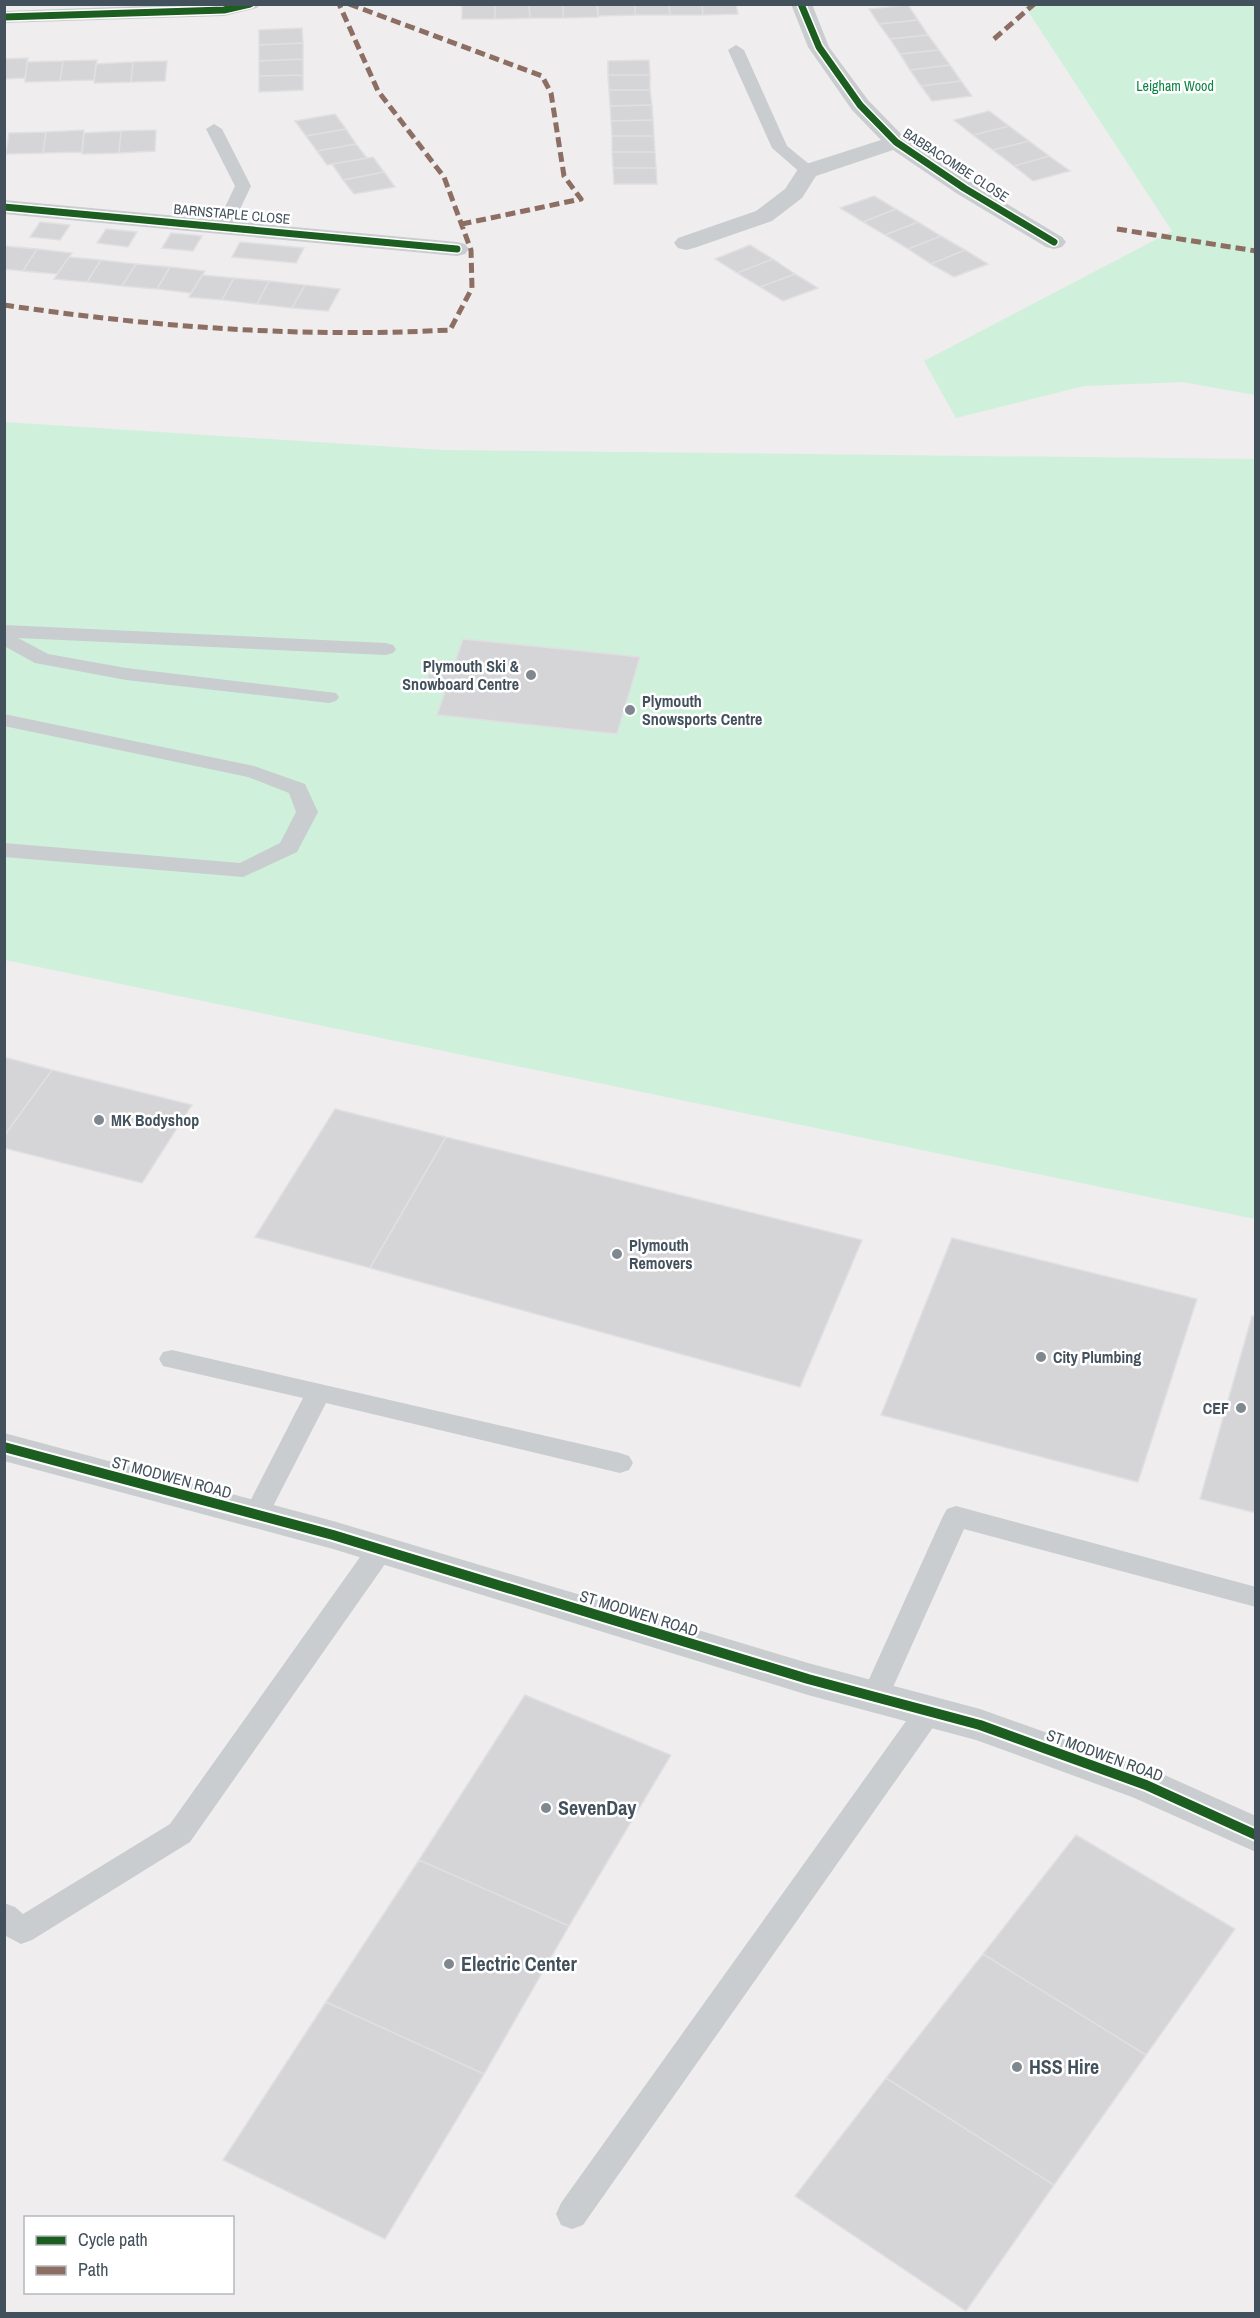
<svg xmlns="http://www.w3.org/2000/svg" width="1260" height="2318" font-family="'Archivo Narrow',sans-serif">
<rect width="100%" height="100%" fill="#efedee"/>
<path fill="#cff0db" d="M1024,5h231v390l-73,-13 -98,4 -128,32 -32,-57 248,-130z
M4,422l437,28 814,9v760l-1250,-259z"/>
<path fill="#d5d5d8" stroke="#e0dfe1" stroke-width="1.5" d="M462,4h33v15h-33z
M495,4h34l1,14 -35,1z
M529,4h34v14h-33z
M563,4h34l1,13 -35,1z
M598,4h37v11l-37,1z
M635,4h34l1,11h-35z
M669,4h33l1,11h-33z
M702,4h34l2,10 -35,1z
M908,5l10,15 -39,4 -10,-15z
M918,20l10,15 -38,4 -11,-15z
M302,28l1,15 -44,2v-15z
M928,35l11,15 -39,4 -10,-15z
M303,43v16l-44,2v-16z
M939,50l11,15 -40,5 -10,-16z
M28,58l-3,20 -21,1v-20z
M303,59v16l-44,1v-15z
M97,60l-3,20 -34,1 3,-20z
M649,60l1,15h-42v-14z
M63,61l-3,20 -35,1 2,-20z
M167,61l-2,20 -34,1 2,-20z
M133,62l-2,20 -37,1 2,-19z
M950,65l11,16 -40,5 -11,-16z
M303,75v15l-44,2v-16z
M608,75h42v15h-41z
M961,81l11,15 -40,5 -11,-15z
M609,90h41l2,15 -42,1z
M652,105l1,15 -42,1 -1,-15z
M989,111l20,15 -36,9 -19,-15z
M335,114l11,15 -40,7 -11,-15z
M653,120l1,16h-42l-1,-15z
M1009,126l20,15 -36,9 -20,-15z
M346,129l10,15 -39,7 -11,-15z
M84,130l-2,22 -39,1 3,-21z
M156,130l-1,21 -36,2 2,-22z
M121,131l-2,22 -37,1 2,-21z
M46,132l-3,21 -37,1 3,-21z
M612,136h42l1,16h-43z
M1029,141l20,15 -35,10 -21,-16z
M356,144l11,14 -40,7 -10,-14z
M612,152h43l1,16h-43z
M1049,156l21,15 -37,10 -19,-15z
M373,157l11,15 -41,8 -11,-16z
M613,168h43l1,16h-43z
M384,172l11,15 -41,7 -11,-14z
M874,196l22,13 -33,13 -23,-14z
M896,209l22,13 -33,13 -22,-13z
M40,222l30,3 -10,15 -30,-3z
M918,222l23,14 -33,13 -23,-14z
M106,229l31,3 -9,15 -31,-4z
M171,233l31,3 -9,15 -31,-3z
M941,236l24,14 -34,14 -23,-15z
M240,242l64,6 -8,15 -64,-6z
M750,245l23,14 -36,14 -22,-14z
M4,246l33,3 -14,22 -19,-2z
M37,249l35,4 -15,21 -34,-3z
M965,250l23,14 -34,13 -23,-13z
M69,257l32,3 -14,22 -33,-3z
M773,259l22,15 -35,13 -23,-14z
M101,260l35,4 -14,22 -35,-4z
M136,264l34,3 -13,22 -35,-3z
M170,267l35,4 -14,22 -34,-4z
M795,274l23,14 -35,13 -23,-14z
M202,275l32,3 -12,22 -33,-3z
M234,278l35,3 -12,23 -35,-4z
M269,281l36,4 -13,23 -35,-4z
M305,285l35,4 -12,22 -36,-3z
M463,639l177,18 -23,77 -180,-19 8,-24 -21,-3 10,-28 21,2z
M4,1057l48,13 -48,66z
M52,1070l140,35 -50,78 -138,-35v-12z
M335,1109l111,28 -76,131 -115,-31z
M446,1137l416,103 -62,147 -430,-119z
M952,1238l245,61 -59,183 -257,-67z
M1252,1316l4,1v196l-56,-14z
M525,1695l146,60 -102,171 -150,-66z
M1076,1835l159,94 -89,126 -163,-101z
M419,1860l150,66 -85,148 -158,-72z
M983,1954l163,101 -92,130 -168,-107z
M326,2002l158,72 -99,165 -162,-79z
M886,2078l168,107 -88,126 -171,-115z"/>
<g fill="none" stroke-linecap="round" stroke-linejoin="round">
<path fill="#c9cdcf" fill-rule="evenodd" d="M736,45l8,5 43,96 27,22 2,3 -2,3h-12l-30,-26 -44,-98z
M214,124l8,5 29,57 -19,40 -8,5 -8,-5 19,-40 -29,-57z
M4,625l382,18 7,2 3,4 -3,4 -7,2 -368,-17 30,16 78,14 210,25 3,4 -3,4 -7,2 -203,-23 -91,-17 -31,-17z
M4,714l250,52 51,18 13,28 -21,40 -54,25 -239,-20v-14l236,20 40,-20 16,-31 -7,-19 -41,-16 -244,-51z
M172,1350l448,103 9,3 4,7 -4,7 -9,3 -294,-70 -61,119 -9,3 -9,-3 -4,-7 60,-117 -140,-32 -4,-7 4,-7z
M956,1506l300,81v20l-292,-78 -79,176 -10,3 -10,-3 -4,-8 82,-181 4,-7z
M380,1539l10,4 4,7 -4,7 -200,285 -158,98 -11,4 -17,-9v-32l11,4 8,7 147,-90 200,-281z
M929,1699l10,4 4,8 -4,8 -356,506 -11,4 -11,-4 -5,-11 5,-11 358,-500z"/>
<path fill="#c9cdcf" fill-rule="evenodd" d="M200,4h60l-3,4 -33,8 -220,7v-12z
M791,4h21l17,43 39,53 36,37 68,46 90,54 4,5 -4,5 -8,2 -8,-2 -90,-54 -63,-43 -77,26 -14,22 -30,23 -78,27 -8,2 -8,-2 -4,-5 4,-5 78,-27 29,-22 15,-23 81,-26 -29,-30 -44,-63z
M4,200l453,42 8,2 4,5 -4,5 -8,2 -453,-42z
M4,1433l329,88 475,142 172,46 180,64 96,43v36l-124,-55 -156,-57 -168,-45 -475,-146 -329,-88z"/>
<path stroke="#8d6e63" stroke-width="5" stroke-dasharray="10 5" stroke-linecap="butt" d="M349,4l193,72 9,17 13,83 17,23 -119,25
M994,39l40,-35
M1117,229l139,22
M4,305c149,22 296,33 446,25l22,-42 -1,-38 -27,-73 -66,-86 -39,-87"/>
<defs>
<path id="cycleway-far1" d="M801,4l18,43 41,58 36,37 68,46 90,54
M4,17l220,-7 26,-6
M4,207l453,42"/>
<path id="cycleway" d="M4,1447l329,88 475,144 172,46 166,60 110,50"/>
</defs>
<use href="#cycleway-far1" stroke="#fff" stroke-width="10"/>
<use href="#cycleway" stroke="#fff" stroke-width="14"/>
<use href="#cycleway-far1" stroke="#1b5e20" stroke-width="7"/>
<use href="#cycleway" stroke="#1b5e20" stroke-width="10"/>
</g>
<g fill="#7f888f" stroke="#fff" stroke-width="2">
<circle cx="531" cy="675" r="6"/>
<circle cx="630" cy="710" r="6"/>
<circle cx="99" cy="1120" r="6"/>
<circle cx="617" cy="1254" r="6"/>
<circle cx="1041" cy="1357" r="6"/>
<circle cx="1241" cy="1408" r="6"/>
<circle cx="546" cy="1808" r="6"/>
<circle cx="449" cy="1964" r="6"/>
<circle cx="1017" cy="2067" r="6"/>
</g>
<g text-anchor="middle" stroke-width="5" stroke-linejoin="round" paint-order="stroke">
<g font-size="14" fill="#0d8444" stroke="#fff">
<text x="1175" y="91">Leigham Wood</text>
</g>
<g font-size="14" fill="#43515c" stroke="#fff">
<text transform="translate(956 165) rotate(33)" y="5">BABBACOMBE CLOSE</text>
<text transform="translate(232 214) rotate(5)" y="5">BARNSTAPLE CLOSE</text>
</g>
<g font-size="16" font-weight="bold" fill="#43515c" stroke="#fff" text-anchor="start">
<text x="519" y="672" text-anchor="end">Plymouth Ski &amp;<tspan x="519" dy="18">Snowboard Centre</tspan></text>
<text x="642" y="707">Plymouth<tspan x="642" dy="18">Snowsports Centre</tspan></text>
<text x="111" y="1126">MK Bodyshop</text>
<text x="629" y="1251">Plymouth<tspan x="629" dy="18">Removers</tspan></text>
<text x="1053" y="1363">City Plumbing</text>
<text x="1229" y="1414" text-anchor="end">CEF</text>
</g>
<g font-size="16" fill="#43515c" stroke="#fff">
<text transform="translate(172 1477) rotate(15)" y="6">ST MODWEN ROAD</text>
<text transform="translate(639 1613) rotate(17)" y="6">ST MODWEN ROAD</text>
<text transform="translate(1105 1755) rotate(20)" y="6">ST MODWEN ROAD</text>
</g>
<g font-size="20" font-weight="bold" fill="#43515c" stroke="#fff" text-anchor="start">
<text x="558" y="1815">SevenDay</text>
<text x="461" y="1971">Electric Center</text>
<text x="1029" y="2074">HSS Hire</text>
</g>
</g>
<rect width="1260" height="2318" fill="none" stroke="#43515c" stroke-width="12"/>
<rect x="24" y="2216" width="210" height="78" fill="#ffffff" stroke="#b4b9be" stroke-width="1.5"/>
<rect x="36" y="2236" width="30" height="9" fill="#1b5e20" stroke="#b4b9be" stroke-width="1.5"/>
<text x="78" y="2246" font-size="18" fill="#43515c">Cycle path</text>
<rect x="36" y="2266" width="30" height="9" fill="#8d6e63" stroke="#b4b9be" stroke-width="1.5"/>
<text x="78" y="2276" font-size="18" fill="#43515c">Path</text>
</svg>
